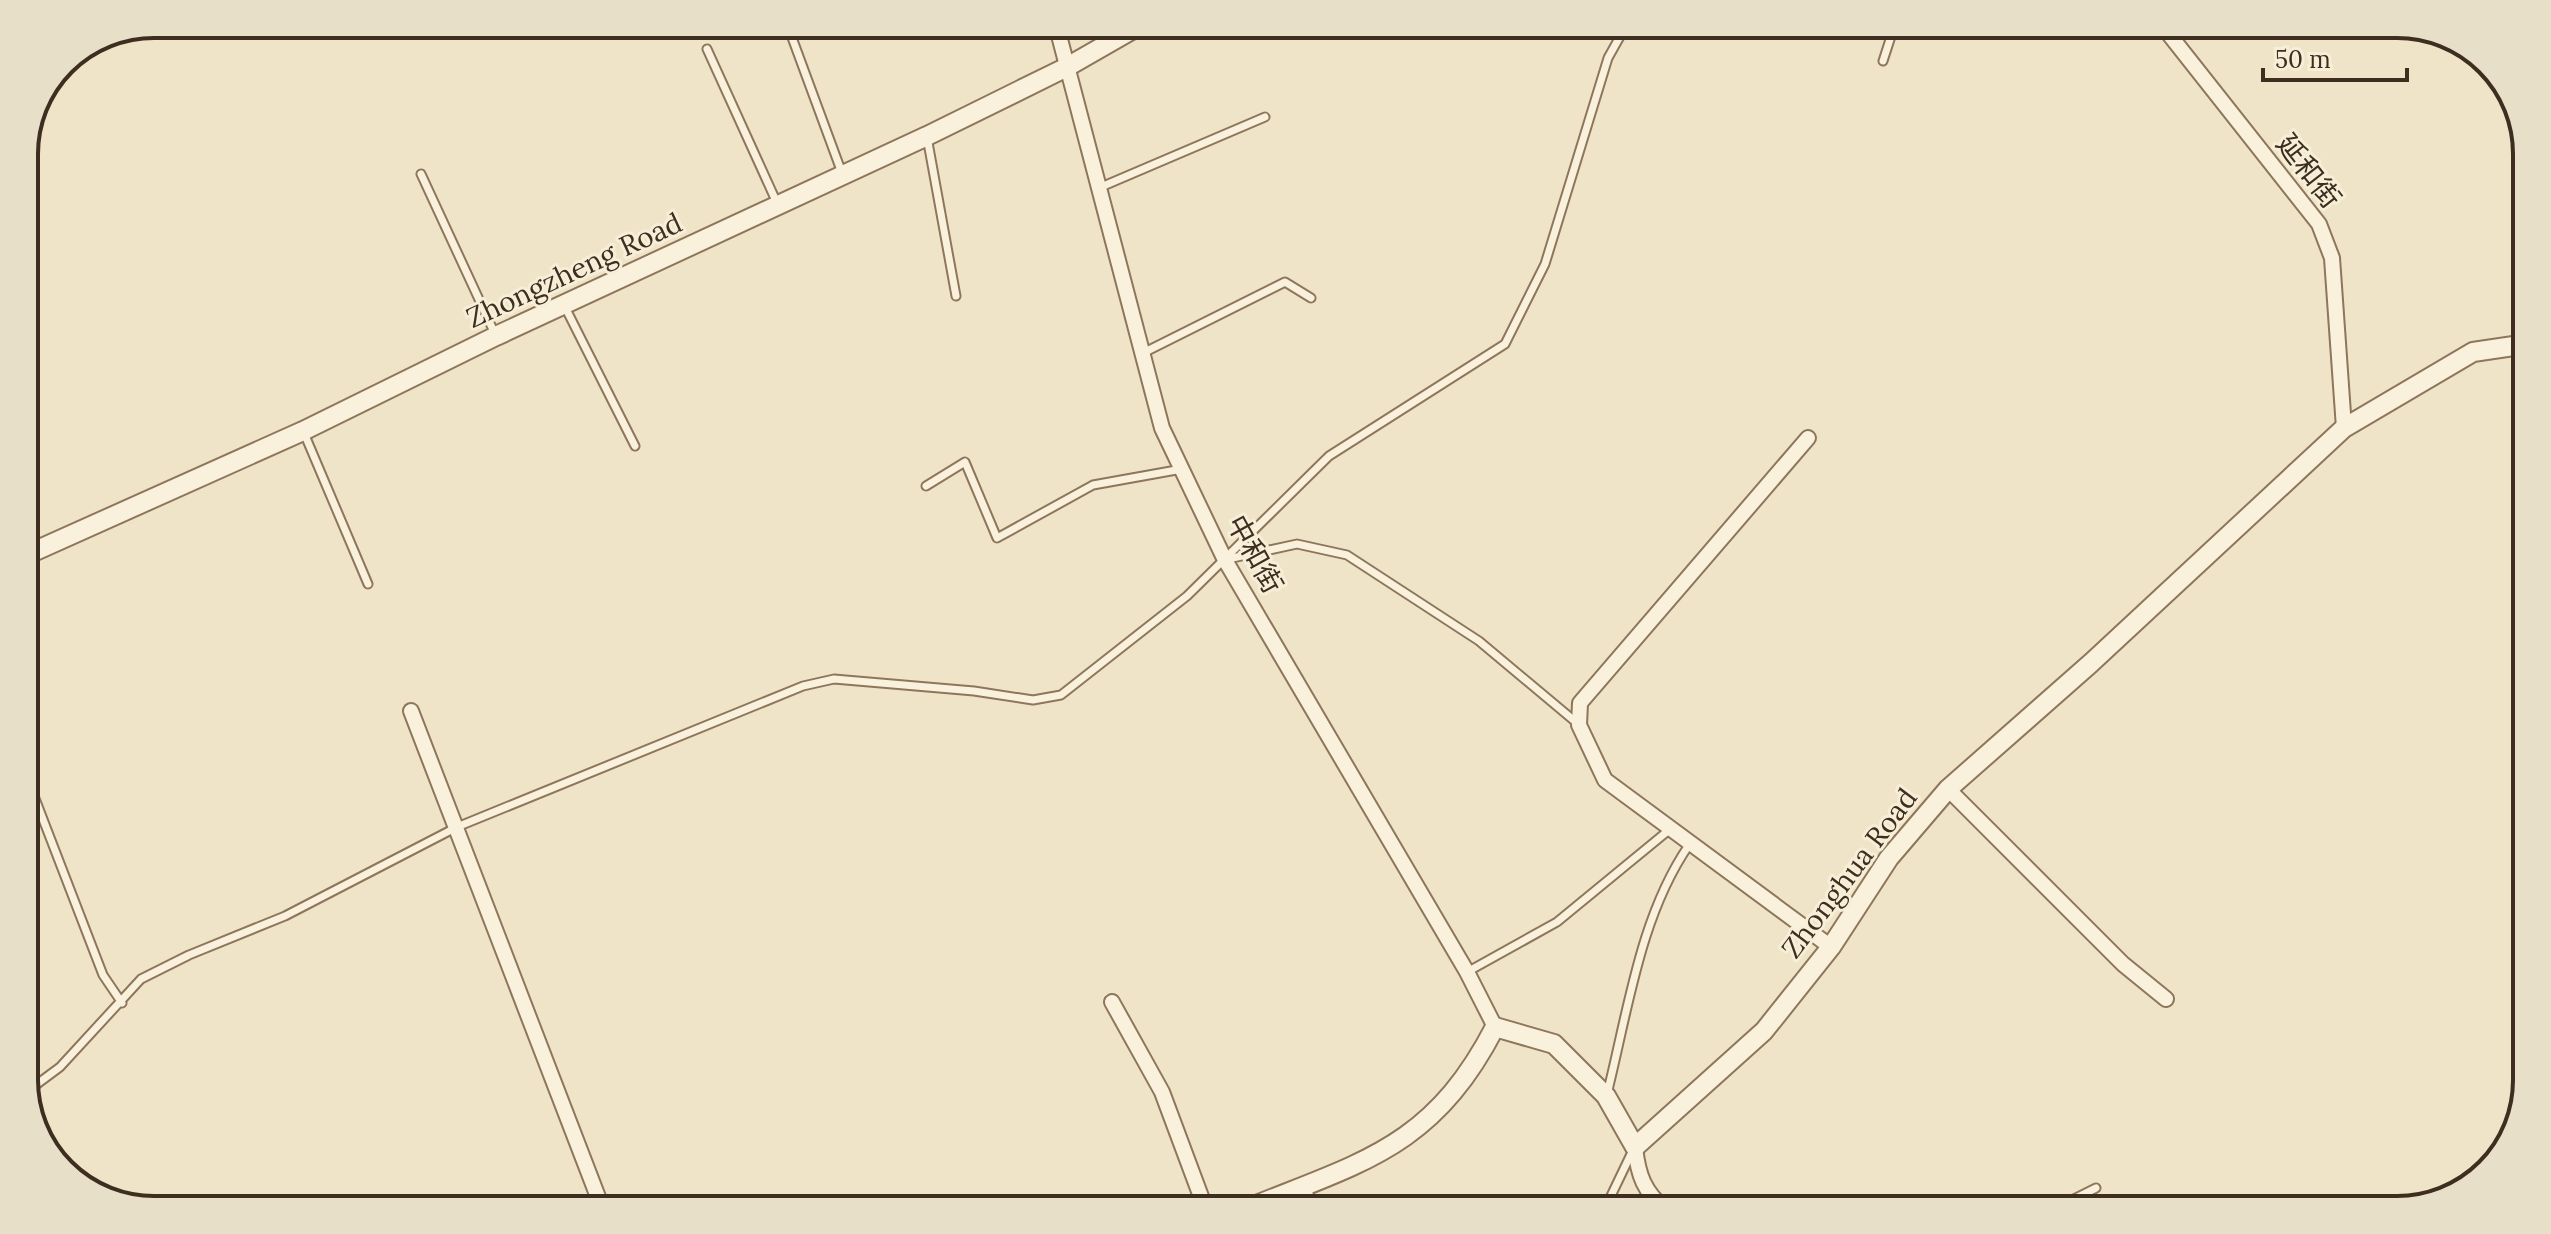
<svg xmlns="http://www.w3.org/2000/svg" width="2551" height="1234" font-family="Lora,'Noto Sans TC',serif">
<rect width="100%" height="100%" fill="#f0e4c8"/>
<g fill="none" stroke-linecap="round" stroke-linejoin="round">
<defs>
<path id="service" d="M787,24l55,149
M707,49l70,154
M1883,61l12,-37
M927,137l29,159
M421,174l74,160
M1101,187l164,-70
M565,307l70,139
M1143,353l142,-71 26,16
M304,433l64,151
M926,486l39,-24 32,76 96,-53 89,-16
M1228,559l69,-15 50,11 132,86 98,82
M24,770l79,205 19,28
M1467,972l90,-50 112,-92
M25,1093l35,-26 81,-88 48,-24 96,-39 172,-89 346,-141 31,-7 140,12 59,9 28,-5 126,-99 142,-140 176,-112 40,-80 63,-206 19,-34
M1607,1094c21,-83 33,-178 82,-249
M1307,1187l7,23
M1599,1210l10,-10 24,-50
M2052,1210l44,-22"/>
<path id="minor" d="M1056,24l106,404 63,132 242,412 28,55
M2161,24l158,200 13,34 12,170
M1808,438l-228,265 -1,22 26,55 226,167
M411,711l192,499
M1948,789l175,175 43,35
M1112,1002l50,90 44,118
M1635,1147c3,28 9,45 31,63"/>
<path id="tertiary" d="M24,556l279,-125 193,-95 431,-200 140,-69 75,-43
M1244,1210c117,-48 188,-61 251,-183l59,17 52,52 29,51 129,-116 67,-84 58,-89 59,-69 143,-126 253,-235 129,-76 54,-8"/>
</defs>
<use href="#service" stroke="#8d765c" stroke-width="11"/>
<use href="#minor" stroke="#8d765c" stroke-width="18"/>
<use href="#tertiary" stroke="#8d765c" stroke-width="22"/>
<use href="#service" stroke="#faf1dc" stroke-width="7"/>
<use href="#minor" stroke="#faf1dc" stroke-width="14"/>
<use href="#tertiary" stroke="#faf1dc" stroke-width="18"/>
</g>
<g text-anchor="middle" stroke-width="6" stroke-linejoin="round" paint-order="stroke">
<g font-size="28" fill="#3d2e20" stroke="#f7eed8">
<text transform="translate(2309 171) rotate(52)" y="10">延和街</text>
<text transform="translate(574 270) rotate(-25)" y="10">Zhongzheng Road</text>
<text transform="translate(1255 554) rotate(61)" y="10">中和街</text>
<text transform="translate(1849 873) rotate(-53)" y="10">Zhonghua Road</text>
</g>
</g>
<path d="M0 0H2551V1234H0ZM154 38H2397A116 116 0 0 1 2513 154V1080A116 116 0 0 1 2397 1196H154A116 116 0 0 1 38 1080V154A116 116 0 0 1 154 38Z" fill="#e8dfc9" fill-rule="evenodd"/>
<path fill="none" stroke="#3d2e20" stroke-width="4" d="M154 38H2397A116 116 0 0 1 2513 154V1080A116 116 0 0 1 2397 1196H154A116 116 0 0 1 38 1080V154A116 116 0 0 1 154 38Z"/>
<path d="M2263 68v12h144v-12" fill="none" stroke="#3d2e20" stroke-width="4"/>
<text x="2275" y="68" font-size="24" fill="#3d2e20" stroke="#f7eed8" stroke-width="6" paint-order="stroke">50 m</text>
</svg>
